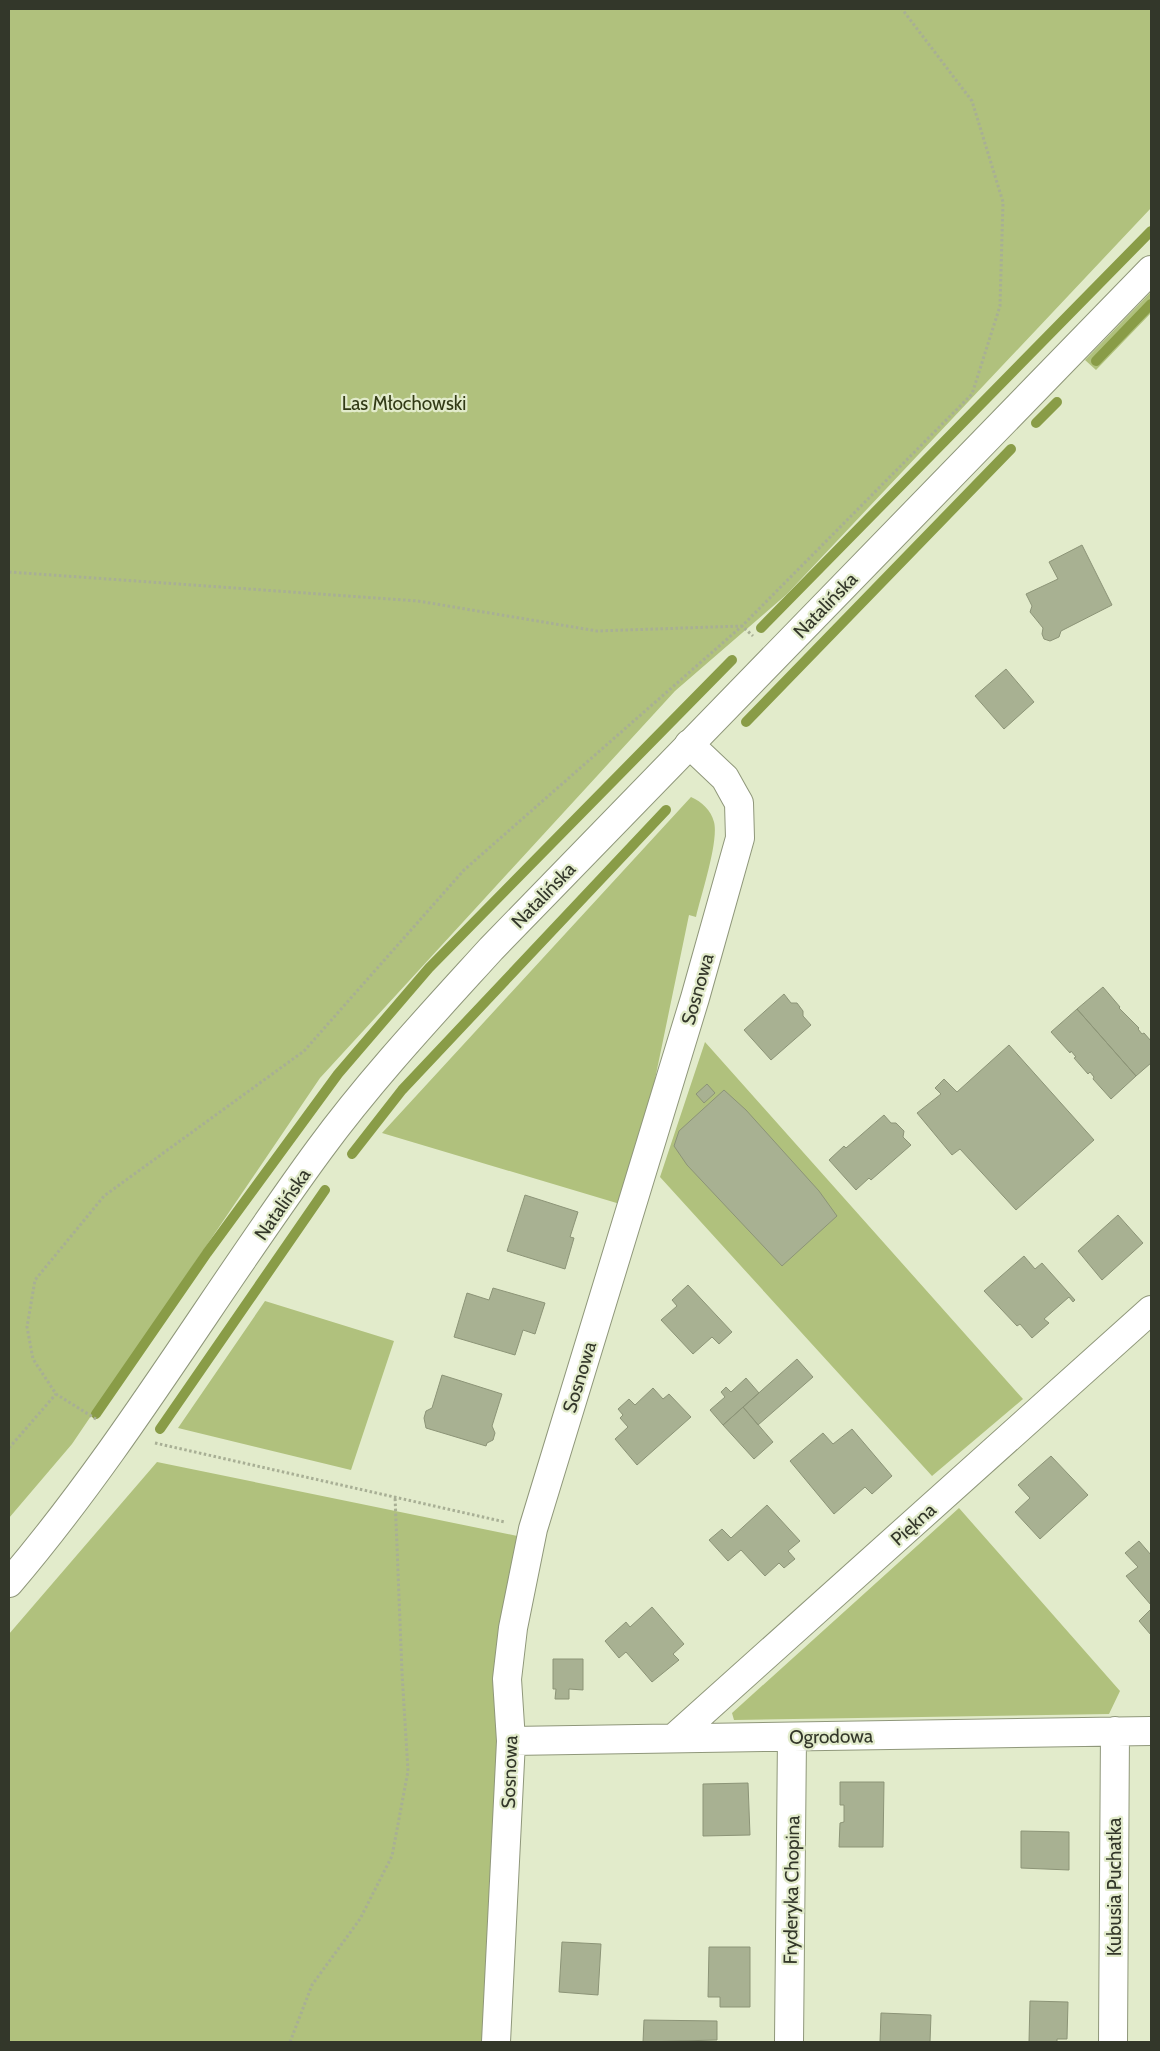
<svg xmlns="http://www.w3.org/2000/svg" width="1160" height="2051" font-family="Cabin,sans-serif">
<rect width="100%" height="100%" fill="#e2ebcb"/>
<path fill="#b0c17d" d="M9,9h1142v199l-364,386 -112,97 -355,387 -248,366 -63,74z
M1151,292v21l-55,57 -11,-10z
M691,797c11,5 20,13 23,25 5,19 -13,73 -18,95l-7,-2 -35,169 -34,120 -238,-71z
M705,1042l318,357 -91,77 -272,-299z
M265,1301l129,40 -43,129 -173,-42z
M157,1462l365,75 -27,175 3,47 -14,283h-475v-408z
M959,1508l161,183 -11,23 -375,6 -2,-7z"/>
<g fill="none" stroke-linecap="round" stroke-linejoin="round">
<path stroke="#899c47" stroke-width="10" d="M1096,361l55,-57
M1036,423l21,-21
M761,628l390,-397
M746,722l265,-273
M352,1154l50,-64 264,-280
M96,1414l111,-161 131,-179 91,-106 303,-308
M160,1429l165,-239"/>
</g>
<path fill="#a8b192" stroke="#8c9477" d="M1082,545l30,60 -51,26 -2,6 -9,4 -6,-2 -2,-5 1,-6 -13,-16 2,-6 -6,-12 32,-15 -9,-17z
M1006,669l28,33 -30,27 -29,-33z
M1103,987l17,20 -1,1 20,20 -1,1 4,5 2,-1 7,8v22l-15,13 -59,-67z
M784,994l7,9h6l6,8v5l8,9 -40,35 -27,-30z
M1077,1009l59,67 -25,23 -18,-20 1,-2 -4,-5 -2,2 -14,-16 2,-1 -5,-6 -1,2 -19,-21z
M1009,1045l85,95 -78,70 -56,-61 -8,6 -35,-42 24,-19 -6,-6 9,-9 13,13z
M707,1084l8,9 -11,10 -8,-9z
M724,1090l22,20 73,81 18,25 -55,50 -95,-101 -13,-19 5,-15z
M884,1115l7,8h5l8,8 -1,6 8,8 -40,35 -2,-2 -13,12 -27,-30 15,-14 2,2z
M525,1195l53,17 -8,25 4,1 -9,31 -58,-18z
M1118,1215l25,28 -41,37 -24,-29z
M1024,1256l11,13 7,-6 33,37 -2,2 -4,-5 -25,22 5,4 -17,15 -12,-14 -3,2 -33,-35z
M688,1285l44,47 -13,12 -7,-7 -19,17 -32,-34 16,-14 -5,-6z
M493,1288l52,15 -10,31 -12,-4 -8,25 -61,-18 13,-44 22,7z
M797,1359l16,18 -55,48 -15,-18z
M442,1375l60,19 -10,32 3,7 -2,7 -6,3 -1,3 -60,-18 -2,-10 2,-7 6,-3z
M746,1378l13,15 -36,32 -13,-15 15,-13 -4,-5 5,-5 5,5z
M653,1388l10,11 6,-5 22,23 -54,48 -22,-26 13,-12 -8,-9 3,-3 -5,-6 11,-10 6,6z
M743,1407l30,35 -19,17 -31,-34z
M852,1429l40,47 -20,18 -7,-7 -31,27 -44,-53 33,-28 10,11z
M1051,1456l37,39 -48,44 -25,-27 15,-14 -12,-13z
M767,1505l33,36 -12,10 7,8 -11,9 -5,-5 -14,13 -24,-26 -13,11 -19,-21 13,-11 9,9z
M1139,1541l12,14v50l-25,-29 12,-9 -13,-14z
M652,1607l32,37 -11,10 6,6 -27,22 -26,-30 -7,6 -14,-17 21,-19 4,5z
M1151,1609v26l-12,-14z
M553,1659h30v31l-14,-1v10h-14l1,-10h-3z
M840,1782h44l-1,65h-44l1,-24 4,-1v-17h-4z
M748,1783l2,52 -47,1v-52z
M1021,1831l48,1v38l-48,-2z
M562,1942l39,2 -3,51 -39,-3z
M709,1947h41v60h-30v-10h-12z
M1030,2001l38,1 -1,37h-10v3h-28z
M881,2013l50,2 -1,27h-50z
M644,2020l73,1v19l-74,2z"/>
<g fill="none" stroke-linecap="round" stroke-linejoin="round">
<defs>
<path id="minor" d="M675,1737l476,-427
M511,1741l640,-10
M496,2042l15,-301 -4,-62 6,-51 20,-99 162,-531 45,-160 -1,-35 -4,-7 -10,-18 -36,-34
M789,2042l3,-305
M1113,2042l2,-311"/>
<path id="secondary" d="M9,1583c115,-135 205,-290 310,-433 52,-71 113,-136 172,-201l660,-679"/>
</defs>
<use href="#minor" stroke="#8f977a" stroke-width="30"/>
<use href="#secondary" stroke="#8f977a" stroke-width="30"/>
<path stroke="#a8af95" stroke-width="3" stroke-dasharray="2.5 2.5" stroke-linecap="butt" d="M9,572l409,29 179,30 145,-5 11,10
M96,1419l-40,-25 -23,-35 -6,-32 8,-47 69,-84 200,-145 160,-181 278,-244 230,-232 28,-88 3,-104 -31,-101 -70,-92
M155,1443l350,79
M9,1448l47,-54
M290,2042l22,-57 48,-66 32,-63 16,-85 -6,-98 -7,-177"/>
<use href="#minor" stroke="#fff" stroke-width="28"/>
<use href="#secondary" stroke="#fff" stroke-width="28"/>
</g>
<g text-anchor="middle" stroke-width="4.5" stroke-linejoin="round" paint-order="stroke">
<g font-size="19" fill="#323a16" stroke="#e2ebcb">
<text x="404" y="410">Las Młochowski</text>
</g>
<g font-size="19" fill="#33372a" stroke="#e2ebcb">
<text transform="translate(825 605) rotate(-46)" y="7">Natalińska</text>
<text transform="translate(543 895) rotate(-46)" y="7">Natalińska</text>
<text transform="translate(697 989) rotate(-74)" y="7">Sosnowa</text>
<text transform="translate(282 1204) rotate(-55)" y="7">Natalińska</text>
<text transform="translate(579 1377) rotate(-73)" y="7">Sosnowa</text>
<text transform="translate(913 1524) rotate(-42)" y="7">Piękna</text>
<text transform="translate(831 1736) rotate(-1)" y="7">Ogrodowa</text>
<text transform="translate(509 1772) rotate(-88)" y="7">Sosnowa</text>
<text transform="translate(1114 1887) rotate(-90)" y="7">Kubusia Puchatka</text>
<text transform="translate(791 1890) rotate(-89)" y="7">Fryderyka Chopina</text>
</g>
</g>
<rect width="1160" height="2051" fill="none" stroke="#33372a" stroke-width="20"/>
</svg>
